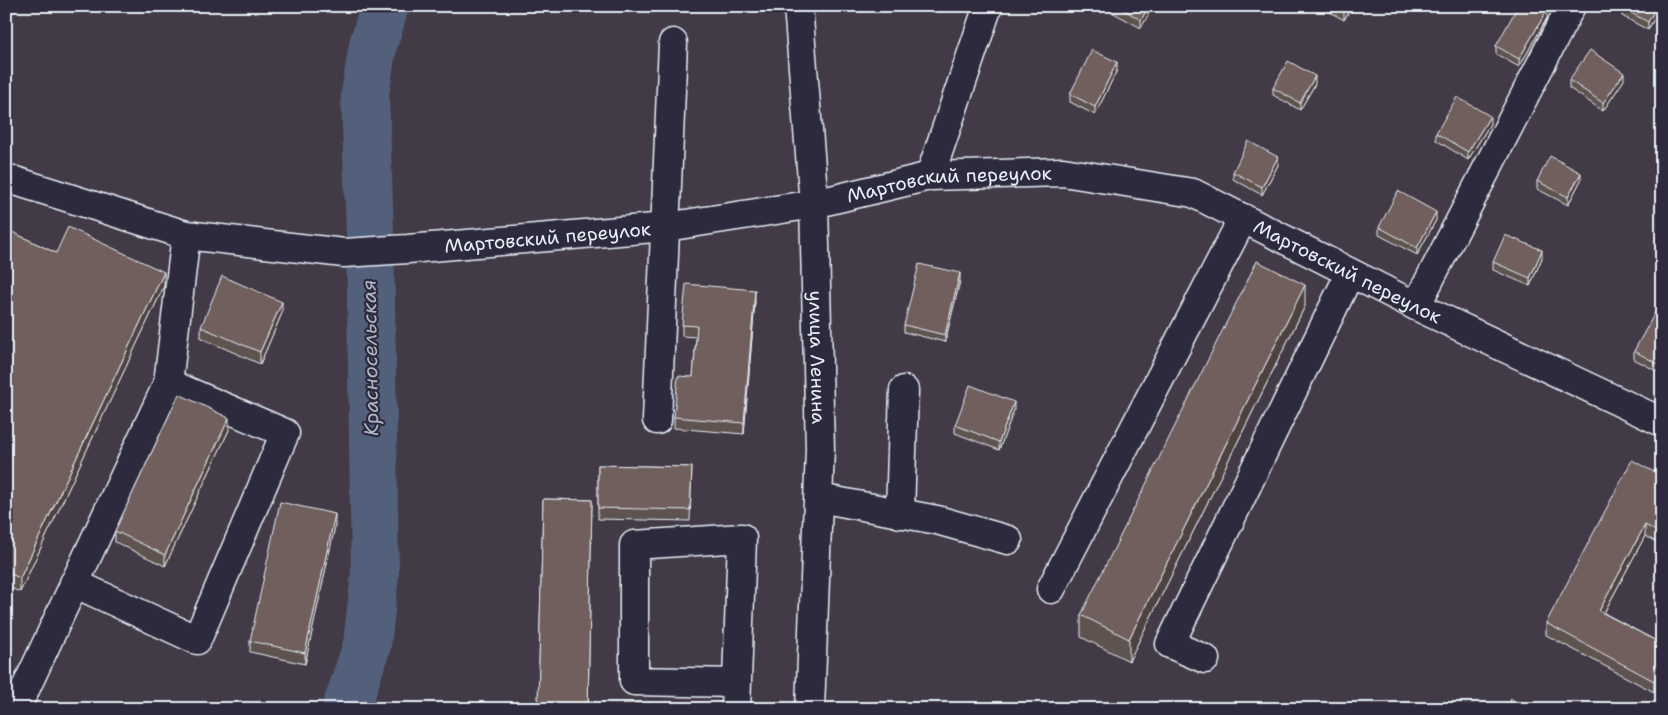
<svg xmlns="http://www.w3.org/2000/svg" width="1668" height="715" font-family="'Shantell Sans',sans-serif">
<rect width="100%" height="100%" fill="#423a46"/>
<filter id="ink" filterUnits="userSpaceOnUse"><feTurbulence type="fractalNoise" baseFrequency=".02" numOctaves="2"/><feDisplacementMap in="SourceGraphic" scale="10" xChannelSelector="R" yChannelSelector="G"/><feConvolveMatrix kernelMatrix="1 2 1 2 8 2 1 2 1" color-interpolation-filters="sRGB"/></filter>
<g filter="url(#ink)">
<g fill="none" stroke-linecap="round" stroke-linejoin="round">
<path stroke="#53617c" stroke-width="48" d="M346,709l21,-64 8,-71 -5,-341 -5,-139 8,-49 12,-39"/>
<defs>
<g id="minor">
<path d="M930,176l58,-170"/>
<path id="s1" d="M6,178l180,57 158,18 64,-4 258,-22 148,-23 116,-28 133,-4 130,21 223,113 246,116"/>
<path d="M1416,306l155,-300"/>
<path d="M657,420l16,-377"/>
<path d="M819,498l118,22 71,20"/>
<path d="M900,514l4,-124"/>
<path d="M74,583l123,57 88,-207 -117,-50"/>
<path d="M1051,589l192,-371"/>
<path d="M1205,659l-35,-15 180,-371"/>
<path d="M16,709l152,-326 18,-148"/>
<path d="M736,709l6,-171 -108,7v136l103,2"/>
</g>
<g id="major">
<path id="s2" d="M798,6l16,198 6,245 -10,260"/>
</g>
</defs>
<use href="#minor" stroke="#e8f1f8" stroke-width="31"/>
<use href="#major" stroke="#e8f1f8" stroke-width="31"/>
<use href="#minor" stroke="#2f2a3d" stroke-width="28"/>
<use href="#major" stroke="#2f2a3d" stroke-width="28"/>
</g>
<path fill="#5f524f" stroke="#e8f1f8" d="M1110,6h43l-12,22 -31,-17z
M1319,6h33l-8,14z
M1661,6l-13,24 -26,-14v-8z
M1547,18l-28,49 -23,-13v-8z
M1117,70l-22,45 -25,-13v-8z
M1569,80h55l-21,31 -34,-23z
M1315,84l-15,26 -27,-15v-7z
M1490,124l-22,36 -32,-20v-7z
M1278,165l-16,30 -29,-16v-7z
M1581,180l-13,25 -31,-16v-8z
M1436,220l-19,35 -38,-20v-8z
M6,229l50,24 108,33 -144,306 -14,-6z
M1542,258l-12,28 -37,-16v-8z
M960,281l-15,61 -41,-10v-7z
M755,301l-11,133 -70,-6v-11l19,-40 3,-40 -14,-1v-11z
M1305,306l-176,355 -48,-24v-22z
M282,313l-22,51 -59,-26v-11z
M1662,314v60l-28,-15v-8z
M1014,410l-15,40 -44,-17v-8z
M229,430l-64,136 -50,-24v-11z
M1662,460v85l-17,-9 -41,77 58,31 -8,48 -108,-57v-12z
M598,465l94,2 -2,54 -92,-2z
M543,499l49,1 -4,209h-50z
M335,526l-30,138 -55,-12v-11z"/>
<path fill="#4e4240" stroke="#e8f1f8" d="M1149,6h4l-12,22v-8z
M1347,6h5l-8,14v-8z
M1657,6h4l-13,24v-8z
M1547,10v8l-28,49v-8z
M1117,62v8l-22,45v-8z
M1624,73v7l-21,31v-8z
M1315,76v8l-15,26v-7z
M1490,116v8l-22,36v-8z
M1278,157v8l-16,30v-8z
M1581,173v7l-13,25v-8z
M1436,212v8l-19,35v-7z
M1542,250v8l-12,28v-8z
M164,272v14l-144,306v-14z
M960,273v8l-15,61v-7z
M1305,285v21l-176,355v-22z
M755,290v11l-11,133v-11z
M282,302v11l-22,51v-12z
M1014,402v8l-15,40v-8z
M229,418v12l-64,136v-11z
M335,514v12l-30,138v-11z
M1645,525v11l-46,86v-11z
M1662,665v12l-8,15v-11z"/>
<path fill="#6f5f5c" stroke="#e8f1f8" d="M1117,6h32l-8,14z
M1333,6h14l-3,6z
M1518,6h23l6,4 -28,49 -23,-13z
M1623,6h34l-9,16 -26,-14z
M1092,50l25,12 -22,45 -25,-13z
M1590,50l34,23 -21,30 -34,-23z
M1288,61l27,15 -15,27 -27,-15z
M1457,97l33,19 -22,36 -32,-19z
M1248,141l30,16 -16,30 -29,-15z
M1550,156l31,17 -13,24 -31,-16z
M1398,191l38,21 -19,36 -38,-21z
M68,227l96,45 -144,306 -14,-6v-343l50,24z
M1505,235l37,15 -12,28 -37,-16z
M1257,261l48,24 -176,354 -48,-24z
M919,264l41,9 -15,62 -41,-10z
M222,276l60,26 -22,50 -59,-25z
M686,284l69,6 -11,133 -70,-6 4,-41 15,1 4,-51 -15,-1z
M1656,311l6,3v52l-28,-15z
M970,385l44,17 -15,40 -44,-17z
M179,394l50,24 -64,137 -50,-24z
M1632,460l22,12 7,-12h1v74l-17,-9 -46,86 63,33v21l-8,16 -108,-58z
M598,465l94,2 -2,43 -92,-2z
M543,499l49,1 -4,206 -50,-1z
M280,502l55,12 -30,139 -55,-12z
M1511,699l22,10h-26z
M623,703l86,2v4h-86z"/>
</g>
<g text-anchor="middle" stroke-width="4.5" stroke-linejoin="round" paint-order="stroke">
<g font-size="19" fill="#e8f1f8" stroke="#2f2a3d">
<text dy="7" stroke="none"><textPath href="#s1" startOffset="958">Мартовский переулок</textPath></text>
<text dy="7" stroke="none"><textPath href="#s1" startOffset="552">Мартовский переулок</textPath></text>
<text dy="7" stroke="none"><textPath href="#s1" startOffset="1378">Мартовский переулок</textPath></text>
<text dy="7" stroke="none"><textPath href="#s2" startOffset="352">улица Ленина</textPath></text>
</g>
<g font-size="20" font-style="italic" fill="#acb7c6" stroke="#2f2a3d">
<text transform="translate(370 358) rotate(-91)" y="7">Красносельская</text>
</g>
</g>
<rect width="1668" height="715" fill="none" stroke="#2f2a3d" stroke-width="25"/>
<rect x="12" y="12" width="1643" height="690" fill="none" stroke="#e8f1f8" stroke-width="2" filter="url(#ink)"/>
</svg>
